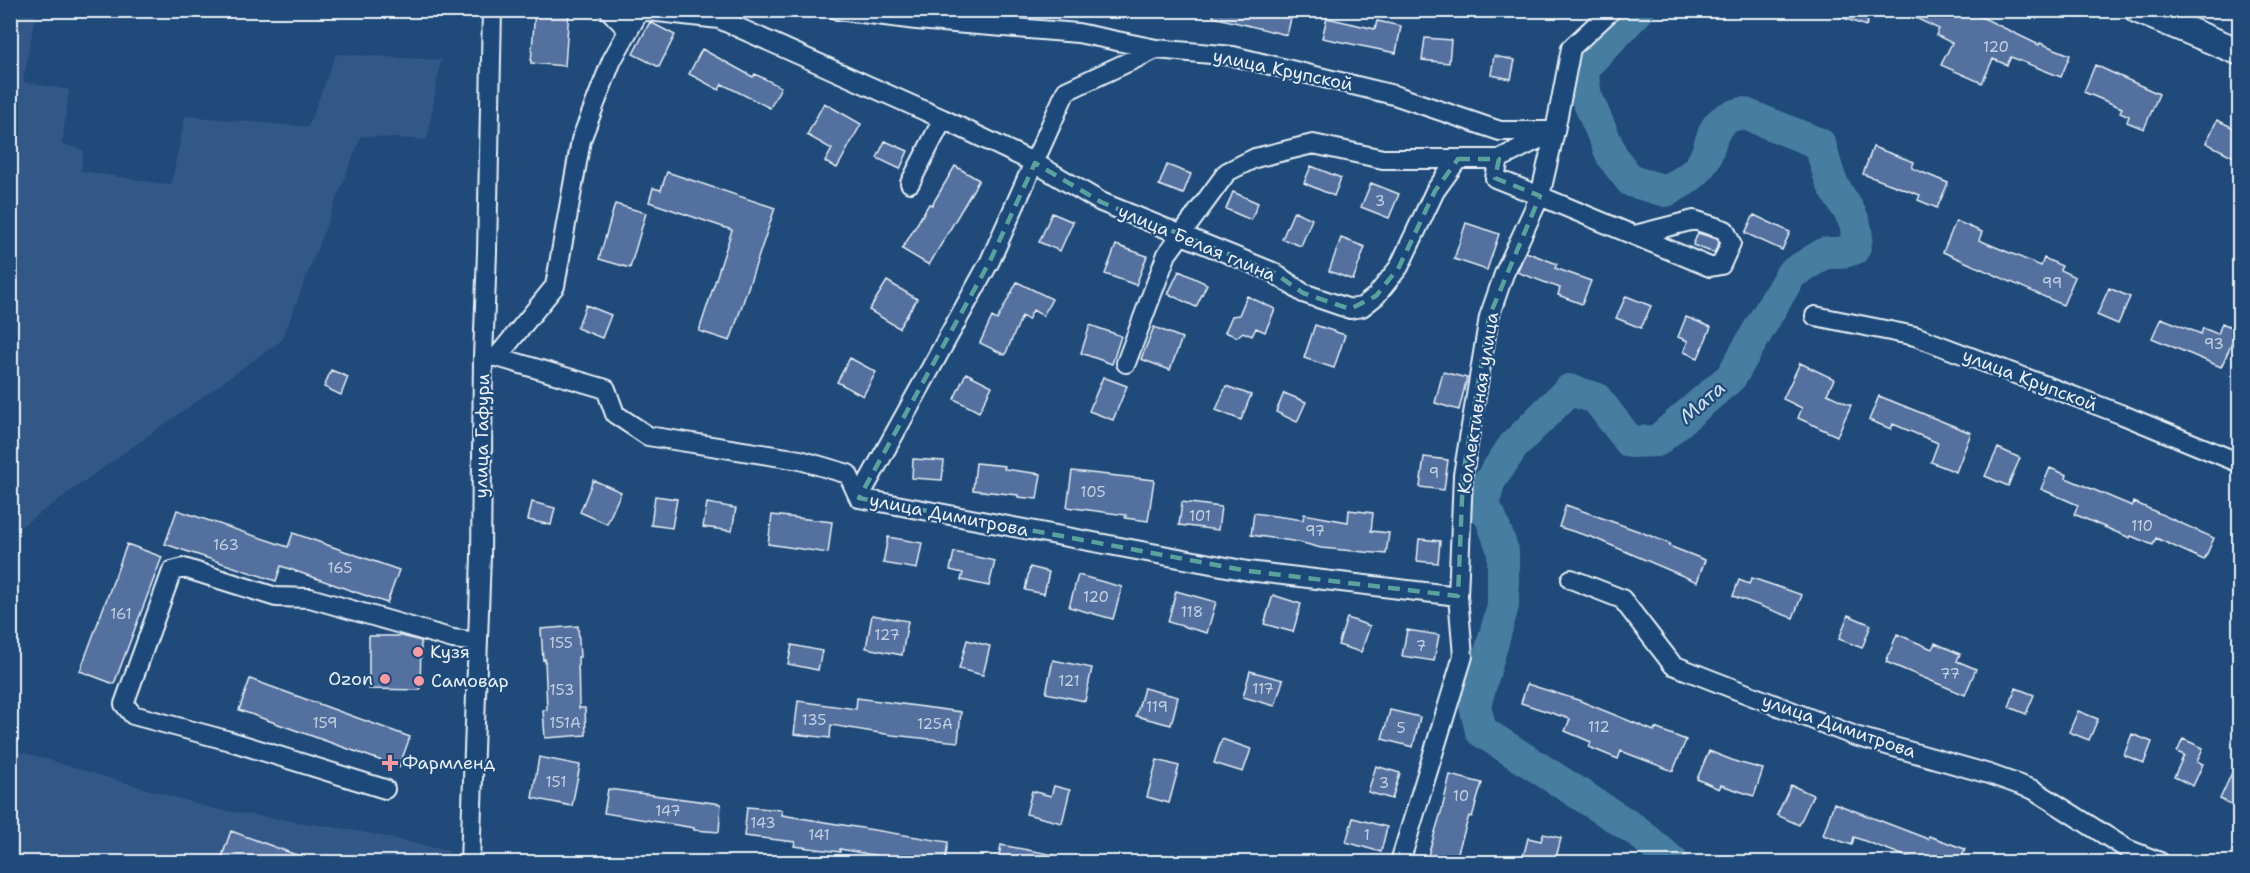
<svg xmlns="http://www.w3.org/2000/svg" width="2250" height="873" font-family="'Shantell Sans',sans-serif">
<rect width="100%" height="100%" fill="#1f4a7a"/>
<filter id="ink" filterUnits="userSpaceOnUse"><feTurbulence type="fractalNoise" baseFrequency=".0167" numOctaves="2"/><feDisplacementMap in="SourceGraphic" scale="12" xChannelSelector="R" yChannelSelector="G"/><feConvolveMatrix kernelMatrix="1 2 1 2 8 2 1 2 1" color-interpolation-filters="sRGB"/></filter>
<g filter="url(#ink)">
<path fill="#335887" d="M11,10l25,1 -13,71 46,8 -7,54 22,6 -3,21 90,14 14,-69 123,11 28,-73 105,6 -14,80 -66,-4 -79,204 -267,191h-5z
M10,751l15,2 189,56 150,23 84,19v11h-437z"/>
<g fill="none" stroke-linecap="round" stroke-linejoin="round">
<path stroke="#467da0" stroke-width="32" d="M1639,10l-57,59 4,27 27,62 18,23 35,10c11,-6 23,-12 32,-22 19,-22 5,-49 45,-56l77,31c4,13 7,29 13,41 11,22 31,38 21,64l-15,4h-14l-34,21 -60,103 -74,64 -27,1 -34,-44 -27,-8 -55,55 -25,37 -6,25 8,11 12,33v55l-28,100 6,25 156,100 36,31"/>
</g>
<path fill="#536f9f" stroke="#e8f1f8" stroke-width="1.5" d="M535,10h34l-4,56 -34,-3z
M1214,10h79l-6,25 -74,-18z
M1827,10h45l-6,16 -39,-14z
M1899,10h68l72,35 1,-2 30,12 -9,22 -50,-20 -4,8 -14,-6 -11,24 -41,-18 11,-22 -16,-8 3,-6z
M1327,18l48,11 2,-8 24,5 -5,27 -74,-15z
M650,22l25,13 -16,32 -26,-13z
M1425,38l26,2 -2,23 -27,-3z
M702,49l51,28 2,-3 26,13 -11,21 -48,-24 -3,6 -30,-16z
M1494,56l21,4 -4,19 -20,-4z
M2095,65l64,29 -15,35 -17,-7 2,-6 -9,-4 2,-4 -38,-16z
M824,103l37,21 -24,44 -12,-6 7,-13 -25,-14z
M2217,120l23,11v29l-34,-17z
M885,141l23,10 -8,18 -23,-11z
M1873,147l41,15 -2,6 36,15 -11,25 -19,-8 2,-5 -57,-21z
M1167,165l24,9 -8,20 -24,-9z
M955,166l24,14 -50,85 -27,-16 27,-45 3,1z
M1311,166l30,12 -7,18 -30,-13z
M667,172l108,36 -45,133 -31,-10 33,-101 -83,-28 4,-14 8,2z
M1371,183l28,11 -10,24 -28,-11z
M1233,192l25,11 -7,17 -25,-11z
M615,204l31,9 -16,55 -31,-9z
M1294,211l18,8 -11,27 -19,-7z
M1052,213l21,9 -13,29 -21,-9z
M1754,215l36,17 -8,18 -37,-17z
M1956,221l26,11 -3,8 62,26 3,-8 18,8 -2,4 15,7 -12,28 -120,-53z
M1466,223l33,11 -12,36 -33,-11z
M1698,233l19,6 2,4 -5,10 -21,-8z
M1341,238l24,9 -12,33 -24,-9z
M1116,245l31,11 -11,29 -31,-11z
M1526,252l31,12 -2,4 36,13 -9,23 -24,-9 2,-7 -43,-16z
M1179,271l28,13 -11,23 -28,-13z
M887,281l30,18 -18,29 -30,-18z
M1017,282l35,17 -9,17 -10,-6 -5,10 -6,-4 -17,39 -25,-12 12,-26 5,3z
M2109,288l21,9 -12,27 -21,-9z
M1247,296l28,13 -10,23 -9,-4 -4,8 -9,-4 -6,5 -12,-5 7,-16 7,-1z
M1626,296l25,10 -10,22 -25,-10z
M586,305l25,10 -9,23 -25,-10z
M1686,317l25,10 -13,31 -14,-6 4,-11 -10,-4z
M2161,318l40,16 2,-6 15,6 4,-11 16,7 -17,37 -69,-29z
M1090,325l31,11 -9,28 -31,-11z
M1315,325l30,10 -11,33 -30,-10z
M1154,327l28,11 -12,32 -29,-11z
M850,358l26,14 -13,24 -26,-14z
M1800,363l34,16 -7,15 24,11 -14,31 -39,-18 4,-10 -19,-9z
M331,370l17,7 -7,18 -17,-8z
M1443,372l24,6 -8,32 -24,-7z
M966,373l26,13 -13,26 -25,-13z
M1103,377l24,9 -14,34 -24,-9z
M1226,386l25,9 -10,25 -25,-10z
M1284,393l22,9 -9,20 -21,-10z
M1879,396l92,37 -15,39 -25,-10 7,-19 -45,-19 -2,5 -22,-9z
M1998,448l22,10 -12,28 -23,-10z
M1424,457l24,3 -4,30 -24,-3z
M913,459l31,2 -2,19 -30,-2z
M976,463l29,3 -1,3 37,5 -4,25 -19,-2v-2l-45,-5z
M2050,468l17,7 -1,3 66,28 2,-4 80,36 -10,22 -48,-22 -3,7 -22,-9 -1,2 -56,-24 4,-9 -37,-16z
M1072,471l82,9 -6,41 -23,-3 1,-3 -59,-8z
M593,480l28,12 -14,32 -27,-12z
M655,496l22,3 -5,29 -21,-3z
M532,502l23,6 -4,17 -23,-5z
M1182,502l39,5 -3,23 -39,-5z
M707,503l29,5 -4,23 -29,-4z
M1566,505l75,27 29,12 -1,2 36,14 -8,22 -103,-44 -35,-11z
M177,510l111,37 5,-14 106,37 -12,33 -106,-37 -5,15 -111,-37z
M1349,510l24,3 -2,18 18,2 -3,21 -65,-6 -22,-6 -48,-7 3,-22 49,7 1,-6 44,8z
M772,515l60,7 -4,31 -60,-9z
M888,537l34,6 -5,26 -34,-6z
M1419,539l21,2 -2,22 -21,-2z
M127,544l35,13 -48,127 -34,-13z
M954,552l41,9 -6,25 -28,-6 2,-7 -13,-3z
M1030,567l19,5 -5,22 -19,-4z
M1078,575l44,12 -9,32 -44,-12z
M1752,578l50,17 -9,23 -60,-22 6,-16 10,4z
M1176,591l40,11 -9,31 -39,-11z
M1273,595l28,9 -8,28 -29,-8z
M872,615l36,6 -6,34 -36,-7z
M1848,615l23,10 -9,23 -23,-9z
M1347,618l23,8 -9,26 -23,-7z
M578,626l2,31h-2l1,51h6l1,27 -41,3 -2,-28h4l-2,-51 -2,1 -2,-31z
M1407,630l32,5 -5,26 -32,-5z
M1897,634l35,15 3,-6 25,11 -3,7 19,8 -11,26 -79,-33z
M369,636h33l19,5 -1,49 -51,-1z
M967,640l23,6 -7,29 -24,-6z
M792,645l30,6 -4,19 -30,-6z
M1053,660l39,8 -7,33 -39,-8z
M1250,671l33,9 -8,26 -32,-9z
M250,679l160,58 -11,30 -160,-57z
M1527,684l51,16 76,31 1,-3 31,12 -13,31 -52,-20 -3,8 -29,-12 2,-5 -26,-11 5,-12 -49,-16z
M1144,688l34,9 -7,28 -35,-9z
M2016,688l18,7 -8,19 -17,-7z
M857,698l104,14 -3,30 -66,-7 -61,-10 -1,13 -36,-4 4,-33 58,8z
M1390,710l30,7 -7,30 -31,-8z
M2078,711l20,8 -9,21 -20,-8z
M2132,734l20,8 -8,21 -20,-8z
M1222,739l29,10 -8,23 -29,-9z
M2183,739l20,9 -6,14 6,2 -10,22 -19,-9 10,-22 -7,-3z
M1709,751l28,11 26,7 -9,27 -33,-11 -2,4 -22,-10z
M2240,755v53l-20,-9z
M539,757l41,8 -8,41 -40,-8z
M1157,760l22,6 -10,37 -22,-6z
M1376,766l24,7 -8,26 -24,-7z
M1450,775l32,8 -10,34 -3,-1 -14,46h-29l16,-53z
M1791,785l22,10 -14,30 -22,-10z
M1054,786l16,4 -8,33 -36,-9 6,-23 19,5z
M608,789l113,15 -2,28 -25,-2v-2l-90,-15z
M1834,803l94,36 1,-3 36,13 -5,13h-39l-67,-25 -2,8 -29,-10z
M747,807l35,3v5l166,27 -3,20h-34l-71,-13v3l-46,-6 1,-4 -51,-6z
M1353,818l34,9 -6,25 -35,-10z
M231,831l82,30 -1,1h-92z
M1543,834l18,4 -6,24h-33l6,-24 13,3z
M1001,845l54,10v7h-57z"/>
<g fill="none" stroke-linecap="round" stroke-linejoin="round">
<defs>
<path id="street" d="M609,10l18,19
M640,10l79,9 1,-9
M838,10l78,10 162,13 78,16 77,7 161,39 106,36h55l-15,65 170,71 11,-2 10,-22 -6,-13 -31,-10 -59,15
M719,19l224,100
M910,183l33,-64 92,44 66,39 172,70 30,21 47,16 12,-2 14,-11 23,-29 36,-76 23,-32h41
M1815,316l100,20 208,79 117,48
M483,357h14l109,32 9,25 33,22 152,24 48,14 11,24 389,73 210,25
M497,357l58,-71 26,-146 31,-80 28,-50
M1126,363l41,-109 60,-82 28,-14 58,-14 70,15h75
M859,498l131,-237 76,-170 90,-42
M1571,579l51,20 51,66 182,71 134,38 45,16 93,59 33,13
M385,789l-155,-48 -97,-26 -9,-11 48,-133 12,-3 92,29 34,1 143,41 25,3
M470,862l11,-306 2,-199 4,-105 5,-242
M1400,862l63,-206 -5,-60 5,-121 26,-158 15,-43 36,-78 -45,-18 4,-19 56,-28 16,-83 41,-38"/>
<path id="secondary" d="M2138,10l102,42"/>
</defs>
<use href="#street" stroke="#e8f1f8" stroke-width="22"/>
<use href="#secondary" stroke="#e8f1f8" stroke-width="30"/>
<use href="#street" stroke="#1f4a7a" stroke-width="18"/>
<use href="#secondary" stroke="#1f4a7a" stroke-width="26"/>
</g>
</g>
<path fill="none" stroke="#5ba19e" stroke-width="4.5" stroke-dasharray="12 8" stroke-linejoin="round" d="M1458,159h41l-4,19 45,18 -51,121 -26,158 -5,121 -210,-25 -389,-73 131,-237 45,-98 66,39 172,70 30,21 47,16 26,-13 23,-29 36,-76z"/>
<g fill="#ff9aa2" stroke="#1f4a7a" stroke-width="2">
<circle cx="418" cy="652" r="6"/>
<circle cx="385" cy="679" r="6"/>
<circle cx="419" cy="681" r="6"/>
<path d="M387 754h6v6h6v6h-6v6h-6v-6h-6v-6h6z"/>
</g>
<g text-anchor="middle" stroke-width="4.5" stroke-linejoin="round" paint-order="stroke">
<g font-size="15" fill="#c3d0e2">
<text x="1996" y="52">120</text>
<text x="1380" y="206">3</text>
<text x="2052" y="288">99</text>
<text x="2214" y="349">93</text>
<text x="1434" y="478">9</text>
<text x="1093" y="497">105</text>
<text x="1200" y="521">101</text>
<text x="2142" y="531">110</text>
<text x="1315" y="536">97</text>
<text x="226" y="550">163</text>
<text x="340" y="573">165</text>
<text x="1096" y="602">120</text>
<text x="1192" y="617">118</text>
<text x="121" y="619">161</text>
<text x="887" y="640">127</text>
<text x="561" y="648">155</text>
<text x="1421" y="651">7</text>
<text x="1950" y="679">77</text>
<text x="1069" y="686">121</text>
<text x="1263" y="694">117</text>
<text x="562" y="695">153</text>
<text x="1157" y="712">119</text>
<text x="814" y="725">135</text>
<text x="325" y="728">159</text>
<text x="565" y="728">151А</text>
<text x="935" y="729">125А</text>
<text x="1599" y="732">112</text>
<text x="1401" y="733">5</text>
<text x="556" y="787">151</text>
<text x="1384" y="788">3</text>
<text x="1461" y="801">10</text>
<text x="668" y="816">147</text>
<text x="763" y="828">143</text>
<text x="819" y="840">141</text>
<text x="1367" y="840">1</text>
</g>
<g font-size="18" fill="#e8f1f8" stroke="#1f4a7a">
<text transform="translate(1283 70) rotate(12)" y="6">улица Крупской</text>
<text transform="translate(1197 243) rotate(23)" y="6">улица Белая глина</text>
<text transform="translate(2030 380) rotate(21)" y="6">улица Крупской</text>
<text transform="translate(1478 403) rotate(-81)" y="6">Коллективная улица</text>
<text transform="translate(482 436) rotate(-89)" y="6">улица Гафури</text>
<text transform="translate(949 515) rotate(11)" y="6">улица Димитрова</text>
<text transform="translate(1839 726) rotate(19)" y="6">улица Димитрова</text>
</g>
<g font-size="18" fill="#e8f1f8" stroke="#1f4a7a" text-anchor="start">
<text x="430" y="658">Кузя</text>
<text x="373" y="685" text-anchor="end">Ozon</text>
<text x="431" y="687">Самовар</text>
<text x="402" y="769">Фармленд</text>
</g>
<g font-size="20" font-style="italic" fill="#d0e0eb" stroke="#1f4a7a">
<text transform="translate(1702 402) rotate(-41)" y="7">Мата</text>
</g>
</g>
<rect width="2250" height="873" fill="none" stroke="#1f4a7a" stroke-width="36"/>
<rect x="18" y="18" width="2214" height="837" fill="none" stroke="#e8f1f8" stroke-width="2" filter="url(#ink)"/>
</svg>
